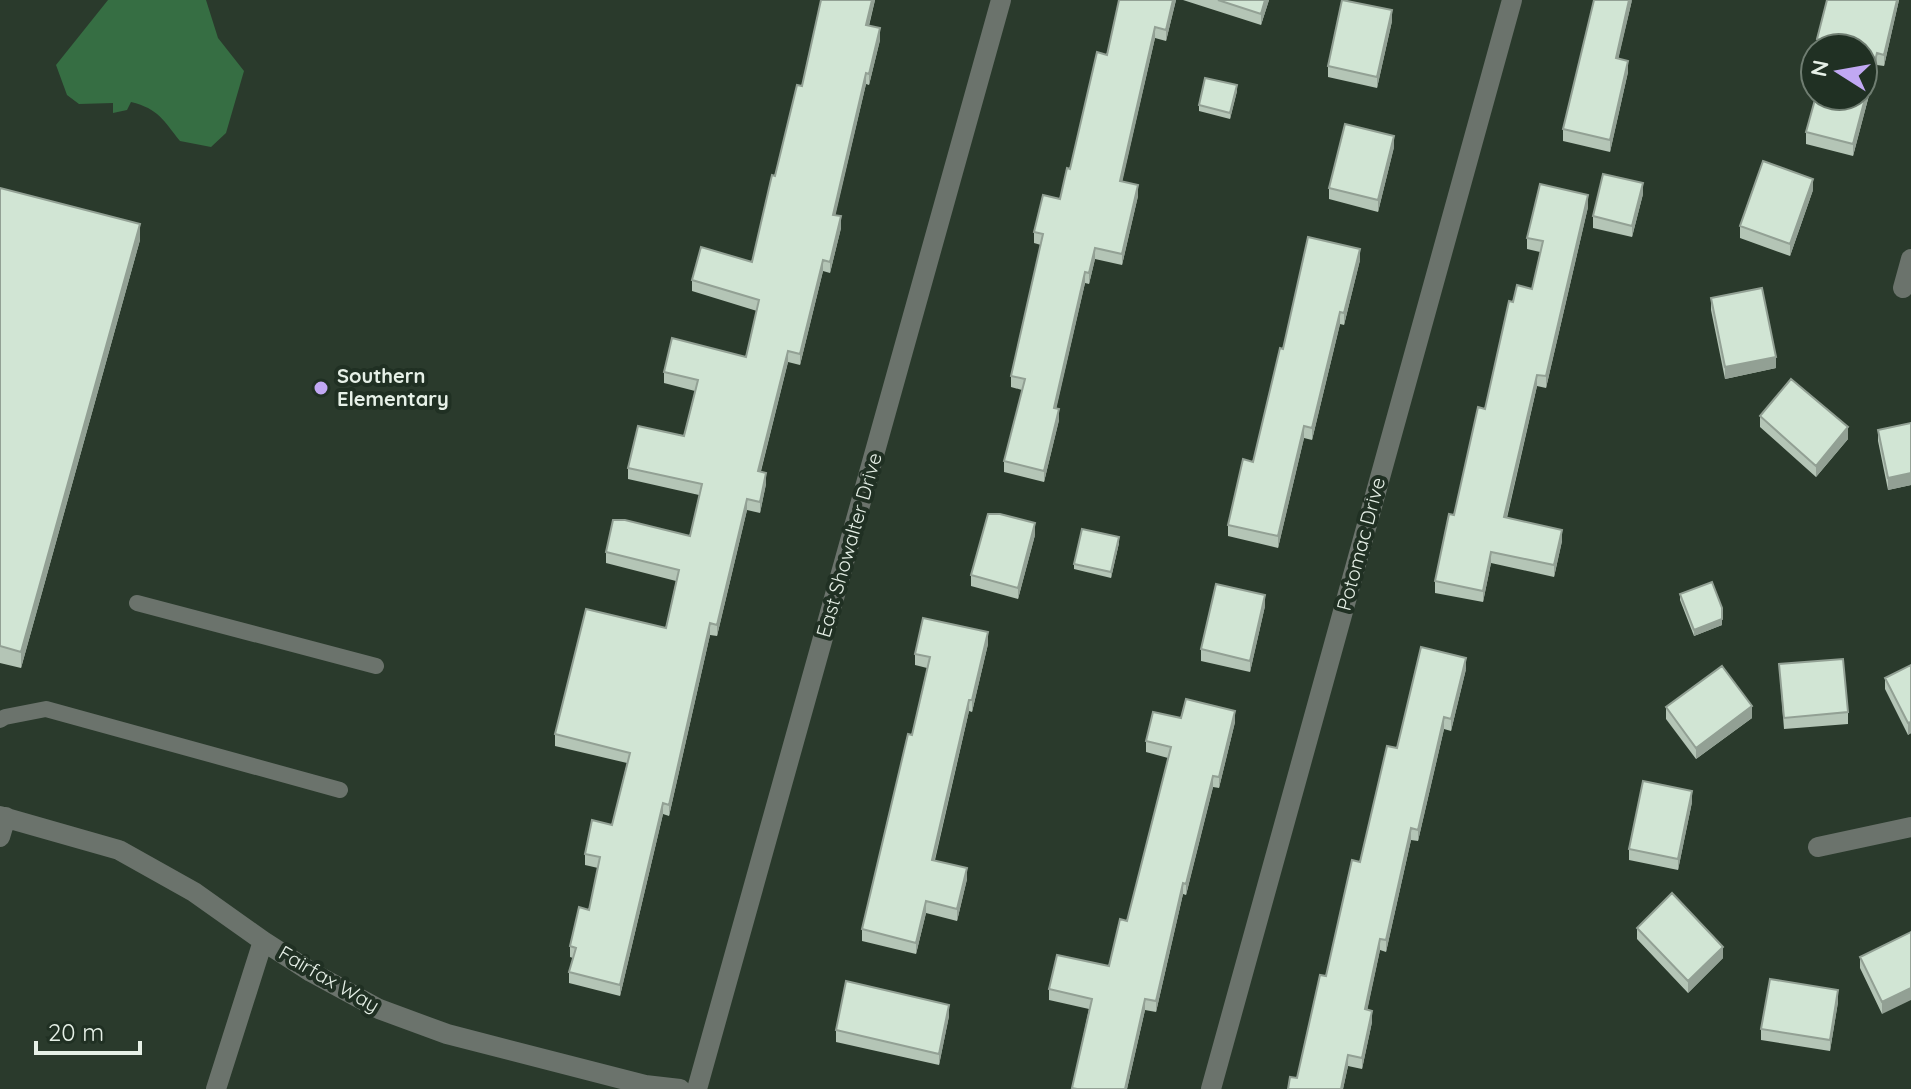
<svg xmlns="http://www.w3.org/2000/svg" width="1911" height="1089" font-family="Quicksand,sans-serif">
<rect width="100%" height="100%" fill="#2a3a2c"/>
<path fill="#366e43" d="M108,0h98l12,38 26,33 -18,62 -15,14 -31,-6c-17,-21 -21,-32 -49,-39l-4,8 -14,3v-10l-34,1 -12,-9 -11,-30z"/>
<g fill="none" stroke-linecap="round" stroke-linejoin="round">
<path stroke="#6b736c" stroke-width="16" d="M137,603l239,63
M0,720l5,-3 41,-8 294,81"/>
<path stroke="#6b736c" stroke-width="20" d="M1903,288l8,-29
M0,816l119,34 75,42 69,49 48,31 68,37 68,25 198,51 35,4
M0,837l6,-20
M1818,847l93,-20
M216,1089l47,-148
M697,1089l304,-1089
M1211,1089l301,-1089"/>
</g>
<path fill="#b4c5b6" d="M821,0h54l-6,26 11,14 -11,45 -3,-1 -31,131 6,13 -11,45 -7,-2 -23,94 -12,-3 -27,109 5,13 -6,29 -13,-3 -30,126 -7,-1 -41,181 -6,-2 -43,182 -51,-13v-11l4,-14 -3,-1v-11l19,-36 9,-42 -13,-3v-11l27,-29 15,-62 -72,-17v-12l111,-106 10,-47 -70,-18v-11l84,-16 9,-41 -71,-16v-11l56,-32 11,-45 -31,-8v-11l82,-15 11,-46 -65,-20v-11l60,-18 50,-176z
M1119,0h57l-10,41 -11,-3 -33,143 16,15 -16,69 -27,-6 -6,25 -4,-1 -29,125 3,12 -15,62 -40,-10v-11l18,-71 -11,-3v-11l30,-131 -7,-2v-11l26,-33 47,-144z
M1183,0h86l-8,25z
M1632,0l-14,59 10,13 -18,80 -47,-11v-12z
M1827,0h72l-15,66 -7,-1 -24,91 -47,-12v-12l57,-84h-46v-9z
M1392,21l-15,67 -49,-11v-11z
M1237,91l-7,28 -31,-8v-6z
M1394,147l-16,65 -49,-13v-11z
M0,188l140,52 -119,428 -21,-5z
M1813,190l-23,66 -50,-18v-12z
M1643,194l-11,43 -39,-9v-12z
M1588,207l-42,181 -9,-2 -30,132 55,23 -8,36 -63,-14 -8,39 -48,-9v-12l50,-172 28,-107 19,-13 8,-37 -13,-3v-11z
M1360,260l-16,65 -4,-1 -28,116 -8,-2 -26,110 -50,-12v-11l25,-63 30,-113z
M1711,298l65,70 -51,11 -14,-69z
M1760,416l88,23 -32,38 -56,-50z
M1911,423v62l-23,5 -10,-49v-11z
M1035,535l-17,64 -47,-13v-11z
M1119,543l-8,35 -37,-9v-5z
M1680,594l42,31 -28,11 -14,-36z
M1265,606l-15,66 -49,-11v-12z
M988,644l-16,68 -3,-1 -34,149 32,19 -10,42 -31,-8 -10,41 -54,-13v-12l50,-194 15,-67 -12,-3v-11z
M1779,664l69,48v12l-64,5z
M1911,665v68l-3,2 -23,-46v-11z
M1466,669l-15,62 -7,-2 -26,112 -7,-1 -25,112 -6,-2 -13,60 5,12 -10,47 -14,-3 -5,23h-55l9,-11 63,-216 37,-114z
M1666,707l86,11 -56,41 -30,-40z
M1181,718l54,4 -16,66 -6,-1 -27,108 -3,-1 -27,118 -11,-2 -18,79h-55l17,-80 -40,-9v-11l60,-23 18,-45 41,-163 -22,-6v-11z
M1692,802l-14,68 -49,-10v-11z
M1637,928l86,30 -35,35 -51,-54z
M1911,932l-29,82 -22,-46v-11z
M1838,1002l-8,49 -69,-11v-11z
M949,1016l-10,49 -103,-23v-12z"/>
<path fill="#92a094" d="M872,0h3l-9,36v-11z
M1173,0h3l-10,41v-11z
M1265,0h4l-8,25v-11z
M1629,0h3l-16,69v-11z
M1897,0h2l-15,66v-11z
M1392,10v11l-15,67v-11z
M1155,27v11l-35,154v-11z
M880,28v12l-11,45v-11z
M1877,53v12l-24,91v-12z
M1628,61v11l-18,80v-12z
M866,73v11l-33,142v-11z
M1237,85v6l-7,28v-6z
M1394,136v11l-16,65v-12z
M1813,179v11l-23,66v-12z
M1643,183v11l-11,43v-11z
M1138,185v11l-16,69v-11z
M1588,195v12l-42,181v-12z
M841,216v12l-11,45v-11z
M140,224v16l-119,428v-16z
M1095,248v11l-6,25v-11z
M1360,249v11l-16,65v-12z
M823,260v11l-23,94v-11z
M1085,272v11l-31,136v-11z
M1340,312v12l-28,116v-12z
M788,351v11l-30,120v-11z
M1776,357v11l-51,11v-12z
M1537,375v11l-33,143v-12z
M1059,409v11l-15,62v-11z
M1304,426v12l-26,110v-12z
M1848,427v12l-32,38v-11z
M766,473v11l-6,29v-11z
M1911,473v12l-23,5v-12z
M747,499v11l-30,126v-11z
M1035,523v12l-17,64v-11z
M1562,530v11l-8,36v-12z
M1119,537v6l-8,35v-6z
M1491,552v11l-8,39v-11z
M1265,595v11l-15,66v-11z
M1722,619v6l-28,11v-6z
M710,623v12l-41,181v-11z
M988,632v12l-16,68v-12z
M1466,658v11l-15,62v-12z
M969,700v11l-37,160v-11z
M1752,706v12l-56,41v-11z
M1235,711v11l-16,66v-11z
M1444,717v12l-26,112v-11z
M1911,722v11l-3,2v-12z
M1213,776v11l-27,108v-11z
M1692,791v11l-14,68v-11z
M663,803v11l-43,182v-11z
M1411,828v12l-25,112v-12z
M967,868v11l-10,42v-12z
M1183,883v11l-27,118v-11z
M926,901v12l-10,41v-11z
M1380,939v11l-15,71v-12z
M1723,947v11l-35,35v-12z
M1911,988v12l-29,14v-12z
M1838,990v12l-8,49v-11z
M1145,999v11l-18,79h-2z
M949,1005v11l-10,49v-11z
M1372,1011v11l-10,47v-11z
M1348,1055v11l-5,23h-2z"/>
<path fill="#d1e5d4" stroke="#92a094" stroke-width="2" d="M821,0h51l-6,25 14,3 -11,46 -3,-1 -33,142 8,1 -11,46 -7,-2 -23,94 -12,-3 -30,120 8,2 -6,29 -13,-3 -30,126 -7,-2 -41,182 -6,-2 -43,182 -51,-13 7,-24 -6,-2 9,-39 10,3 11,-53 -15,-3 7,-34 20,5 18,-72 -75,-19 31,-125 80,19 13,-58 -73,-18 7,-32h12l65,16 12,-52 -74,-16 10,-42 46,10 14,-56 -34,-8 8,-34 74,19 13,-57 -67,-20 9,-33 51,15 20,-87 3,1 22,-91 5,1z
M1119,0h54l-7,30 -11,-3 -35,154 18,4 -16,69 -27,-6 -6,25 -4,-1 -31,136 5,1 -15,62 -40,-10 21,-82 -14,-3 32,-142 -9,-2 9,-37 17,4 7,-31 3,1 27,-117 10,3z
M1218,0h47l-4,14z
M1342,0l50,10 -15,67 -49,-11z
M1594,0h35l-13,58 12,3 -18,79 -47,-11z
M1827,0h70l-13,55 -7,-2 -24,91 -47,-12 10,-36h47v-48h-35l2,-6 -13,-3z
M1205,78l32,7 -7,28 -31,-8z
M1345,124l49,12 -16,64 -49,-12z
M1763,161l50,18 -23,65 -50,-18z
M1603,174l40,9 -11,43 -39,-10z
M1540,184l48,11 -42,181 -9,-1 -33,142 58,13 -8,35 -63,-13 -8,39 -48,-10 14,-67 5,1 24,-108 7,2 24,-108 4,1 4,-17 15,4 11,-48 -16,-3z
M0,188l140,36 -119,428 -21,-6z
M1308,237l52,12 -16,64 -4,-1 -28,116 -8,-2 -26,110 -50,-11 15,-66 10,3 27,-114 3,1z
M1762,288l14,69 -51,10 -14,-69z
M1791,379l57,48 -32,39 -56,-50z
M1911,423v50l-23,5 -10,-48z
M988,514h12l35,9 -17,65 -47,-13z
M1082,529l37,8 -8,35 -37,-8z
M1712,582l10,26v11l-28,11 -14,-36z
M1216,584l49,11 -15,66 -49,-12z
M923,618l65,14 -16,68h-3l-37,160 35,8 -10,41 -31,-8 -10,42 -54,-14 46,-195 4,1 18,-78 -15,-3z
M1421,647l45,11 -15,61 -7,-2 -26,113 -7,-2 -25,112 -6,-1 -15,70 7,2 -10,47 -14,-3 -7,34h-53l2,-12 7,1 23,-103 6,1 26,-116 8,2 27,-116 10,2z
M1843,659l5,53 -64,6 -5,-54z
M1911,665v57l-3,1 -23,-45z
M1722,666l30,40 -56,42 -30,-41z
M1186,699l49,12 -16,66 -6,-1 -27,108 -3,-1 -27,118 -11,-2 -20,90h-48l-5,-1 20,-89 -43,-10 8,-34 52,11 11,-47 7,2 44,-174 -25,-6 7,-29 28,6z
M1643,781l49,10 -14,68 -49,-10z
M1672,893l51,54 -35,34 -51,-53z
M1911,932v56l-29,14 -22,-45z
M1770,979l68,11 -8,50 -69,-11z
M846,981l103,24 -10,49 -103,-24z"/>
<circle fill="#c1a8f3" stroke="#203023" stroke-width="3" cx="321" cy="388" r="8"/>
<g text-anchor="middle" stroke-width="8" stroke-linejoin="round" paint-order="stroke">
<g font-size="20" font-weight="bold" fill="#e6f0e7" stroke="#203023" text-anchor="start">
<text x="337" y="383">Southern<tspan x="337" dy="23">Elementary</tspan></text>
</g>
<g font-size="20" fill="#e6f0e7" stroke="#203023">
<text transform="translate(1361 544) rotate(-75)" y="7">Potomac Drive</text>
<text transform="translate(849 545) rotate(-74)" y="7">East Showalter Drive</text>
<text transform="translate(329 979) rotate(30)" y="7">Fairfax Way</text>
</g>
</g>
<g transform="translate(1839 72) rotate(281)"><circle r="38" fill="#203023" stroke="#6f7d71" stroke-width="2"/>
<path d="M0-6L14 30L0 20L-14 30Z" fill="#c1a8f3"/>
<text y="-12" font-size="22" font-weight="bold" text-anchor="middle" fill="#e6f0e7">N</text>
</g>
<path d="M36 1041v12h104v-12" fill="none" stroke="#e6f0e7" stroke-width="4"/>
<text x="48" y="1041" font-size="24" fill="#e6f0e7" stroke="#203023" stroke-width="6" paint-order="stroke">20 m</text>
</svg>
